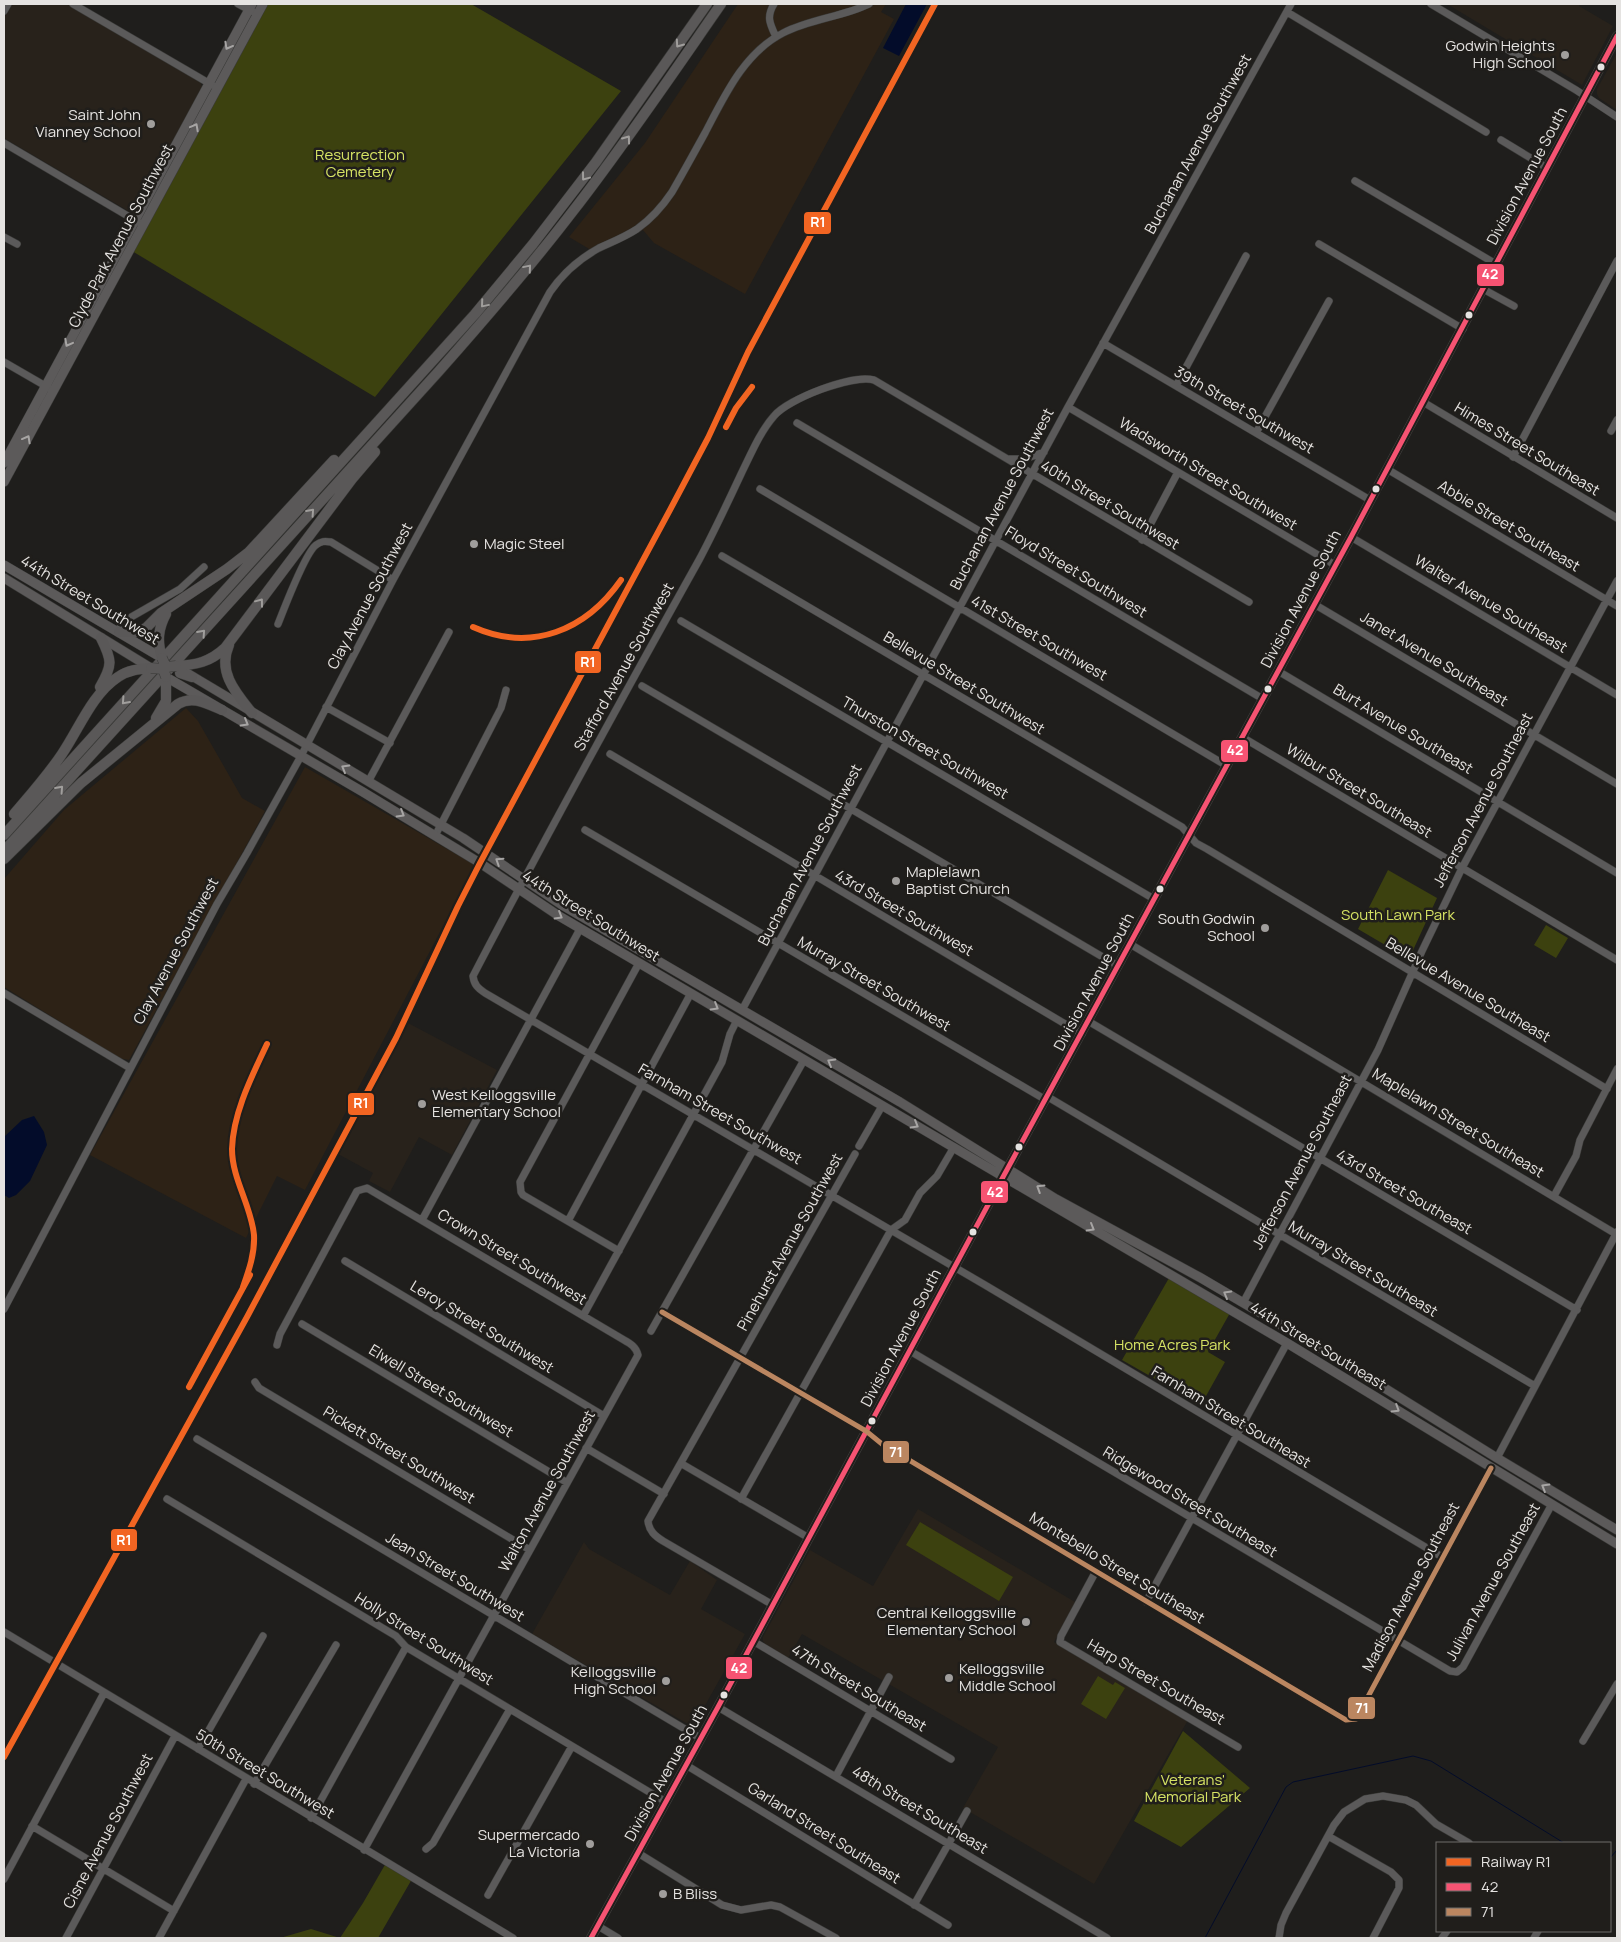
<svg xmlns="http://www.w3.org/2000/svg" width="1621" height="1942" font-family="Manrope,sans-serif">
<rect width="100%" height="100%" fill="#1f1e1c"/>
<path fill="#28221b" d="M11,4h56l133,77 2,6 -67,126 -5,-1 -126,-74v-121z
M1447,4h133l-1,2 34,20 -31,59z
M1617,53v57l-18,-12 -2,-4v-5z
M408,1023l89,47 -45,85 -33,-18 -29,55 -21,-11 4,-8 -35,-19z
M918,1509l157,93 -21,40 134,78 -94,164 -131,-76 35,-61 -196,-113 -14,24 -22,-13 -3,-4v-4l47,-87 63,36z
M584,1542l5,7 81,46 20,-34 27,19 -16,29 44,25 -52,93 -161,-93z"/>
<path fill="#2d2216" d="M738,4h148l-5,8 13,7 -149,275 -91,-51 -11,-13 -47,23 -27,-16 76,-94z
M186,708l12,13 44,77 23,13 -136,249 -10,-2 -115,-71v-108l60,-69z
M305,767l170,98 -170,325 -28,-14 -31,62 -156,-83z"/>
<path fill="#3c410f" d="M267,4h204l150,87 -246,306 -243,-146z
M1388,870l49,28 -28,61 -51,-30z
M1546,925l22,13 -12,20 -22,-13z
M1169,1278l61,35 -22,39 17,10 -24,43 -79,-45z
M920,1522l93,55 -14,24 -93,-56z
M1098,1676l15,9 2,-3 10,6 -19,31 -25,-15z
M1183,1731l67,57 -69,59 -47,-26z
M386,1863l26,16 -34,59h-98l31,-9 29,9 23,-35z"/>
<path fill="#030c2a" d="M906,4h21l-28,52 -16,-8z
M34,1116l10,16 3,13 -17,36 -14,14 -7,3 -5,-3v-58l18,-17z"/>
<g fill="none" stroke-linecap="round" stroke-linejoin="round">
<path stroke="#030c2a" stroke-width="1" d="M1610,1858l7,-8
M1205,1938l81,-151 7,-5 120,-26 18,5 133,82"/>
<defs>
<path id="minor" d="M73,4l139,81
M238,4l19,10
M774,4c-8,13 -4,20 2,33
M1431,4l145,86 41,27
M4,11l4,-7
M1287,12l199,120
M1501,140l46,28
M4,143l134,79
M1355,181l141,83
M4,237l13,7
M1319,244l144,85
M1483,289l31,17
M1103,343l267,157
M4,362l45,26
M1176,386l70,-130
M1423,402l194,116
M1068,407l267,158
M797,423l466,276
M1611,431l6,-11
M1256,433l73,-132
M1513,457l104,-196
M1008,459h17l19,-7
M1387,469l230,137
M760,489l467,277
M1351,537l266,158
M1142,540l36,-68
M722,556l460,271 14,16 11,6 400,240
M1249,602l-375,-222c-22,-6 -86,19 -100,36 -14,16 -23,38 -32,56 -14,30 -28,60 -43,88 -77,138 -153,276 -226,416 1,9 5,12 12,17l500,292 457,272
M1314,604l303,180
M681,621l473,278
M278,624c6,-15 27,-71 38,-79 5,-4 9,-4 15,-3l62,38
M117,631l9,-11 54,-31 24,-22
M1278,671l339,202
M642,686l476,280
M326,707l64,36
M1242,737l375,223
M610,754l472,280
M368,782l81,-150
M585,830l461,270
M435,836l66,-128 5,-18
M1130,944l486,290
M4,993l126,75
M742,1010l326,-603 223,-403
M1088,1021l489,289
M1048,1097l487,289
M859,1146l23,-40
M1554,1196l22,-40 4,-16 37,-71
M422,1220l158,-291
M568,1221l123,-228
M619,1251l-96,-56 -2,-3 -1,-10 119,-219
M345,1261l259,155
M1243,1303l135,-253 44,-99 40,-83 155,-287
M4,1309l213,-405 30,-51 54,-97 92,-176 157,-288c13,-19 29,-33 49,-44 13,-6 26,-11 38,-19 14,-10 25,-22 35,-37 11,-19 22,-39 33,-59 20,-38 39,-80 78,-100 27,-14 59,-16 86,-29
M662,1312l204,119 16,13 464,276 10,-1 135,-251
M583,1316l139,-254 8,-28 7,-14
M302,1324l264,158
M651,1331l153,-271
M277,1345l3,-11 77,-143 10,-3 257,152c7,4 12,7 14,15l-274,495
M910,1351l540,320 7,1 6,-5 89,-163
M255,1382l4,6 271,162
M197,1439l503,299
M586,1448l78,46
M1497,1458l120,-226
M682,1464l127,74
M167,1499l229,137 10,11 260,155
M741,1499l150,-269 14,-10 15,-27 17,-17 17,-29
M1096,1571l-35,65 -1,6 178,105
M1146,1602l141,-259
M773,1605l-110,-64c-8,-5 -14,-10 -15,-20l207,-367
M4,1632l509,306
M753,1641l198,118
M718,1707l389,231
M1583,1741l34,-57
M198,1749l65,-113
M686,1765l262,160
M836,1776l53,-99
M254,1784l82,-139
M311,1818l95,-171
M32,1826l142,85
M1328,1836l63,36 8,8v8l-26,50
M426,1849l7,-6 77,-134
M638,1853l84,52 19,5 30,-5 9,2 56,31
M4,1879l100,-186
M488,1895l84,-149
M914,1905l53,-94
M598,1926l20,12
M66,1938l109,-202
M159,1938l87,-159
M1279,1938l2,-13 5,-12 48,-88 10,-13 21,-13 18,-3 23,4 10,5 20,19 33,19
M1442,1938l5,-7
M1534,1938l4,-7"/>
<path id="major" d="M4,463l248,-459
M4,482l259,-478
M4,565l158,93
M4,578l147,90
M187,673l276,165 99,67 338,197 156,97 145,79 124,73 172,107 120,72
M166,677l197,115 117,71 79,53 728,427 330,201
M591,1938l127,-231 285,-530 348,-640 266,-501"/>
<path id="highway" d="M119,632h17l10,-4 15,-15 66,-44 22,-17 85,-92
M229,645c-12,27 7,48 23,68
M162,658c-5,-17 -4,-29 4,-44
M176,666c20,-1 34,-4 49,-18l127,-169 23,-27
M180,673l12,4
M100,687c13,-22 12,-27 1,-49
M156,718l10,-17v-24
M14,814c17,-20 34,-39 48,-60 17,-25 30,-60 56,-77 10,-7 21,-8 33,-9
M4,835l471,-521 58,-70 63,-82 111,-158
M4,851l435,-480c46,-52 92,-105 134,-160 52,-67 100,-138 148,-207
M4,859l77,-76 97,-79c15,-9 29,0 44,6"/>
</defs>
<use href="#minor" stroke="#3a3a38" stroke-width="8"/>
<use href="#major" stroke="#3a3a38" stroke-width="10"/>
<use href="#highway" stroke="#3a3a38" stroke-width="11"/>
<use href="#minor" stroke="#5b5a5a" stroke-width="7"/>
<use href="#major" stroke="#5c5a5a" stroke-width="9"/>
<use href="#highway" stroke="#5a5858" stroke-width="10"/>
<defs>
<path id="highway-bridge" d="M162,658l4,9 10,-1
M151,668l12,1 3,8"/>
</defs>
<use href="#highway-bridge" stroke="#3a3a38" stroke-width="11" stroke-linecap="butt"/>
<use href="#highway-bridge" stroke="#5a5858" stroke-width="10"/>
<defs>
<path id="bus-1" d="M591,1938l127,-231 285,-530 348,-640 266,-501"/>
<path id="bus-2" d="M662,1312l204,119 16,13 464,276 10,-1 135,-251"/>
</defs>
<use href="#bus-1" stroke="#201e1b" stroke-width="9"/>
<use href="#bus-2" stroke="#201e1b" stroke-width="9"/>
<use href="#bus-1" stroke="#f65372" stroke-width="5"/>
<use href="#bus-2" stroke="#bb8660" stroke-width="5"/>
<defs>
<path id="rail-1" d="M726,427l10,-19 16,-21
M473,627c59,26 113,3 148,-47
M243,1287c6,-17 12,-34 11,-52 -3,-30 -22,-56 -22,-86 1,-36 20,-73 35,-105
M189,1387l61,-112
M4,1757l243,-440 149,-279 62,-132 22,-43 191,-355 37,-70 40,-86 187,-348"/>
</defs>
<use href="#rail-1" stroke="#201e1b" stroke-width="10"/>
<use href="#rail-1" stroke="#f26522" stroke-width="6"/>
</g>
<defs><path id="oneway-chevron" d="M-2-3.5L2.5 0L-2 3.5" fill="none" stroke-width="1.6" stroke-linecap="round" stroke-linejoin="round" transform="scale(1.25)"/></defs>
<g stroke="#a09e9c">
<use href="#oneway-chevron" transform="translate(679 44) rotate(125)"/>
<use href="#oneway-chevron" transform="translate(627 139) rotate(-54)"/>
<use href="#oneway-chevron" transform="translate(585 177) rotate(127)"/>
<use href="#oneway-chevron" transform="translate(528 268) rotate(-50)"/>
<use href="#oneway-chevron" transform="translate(484 304) rotate(130)"/>
<use href="#oneway-chevron" transform="translate(311 512) rotate(-48)"/>
<use href="#oneway-chevron" transform="translate(260 602) rotate(-53)"/>
<use href="#oneway-chevron" transform="translate(202 633) rotate(-48)"/>
<use href="#oneway-chevron" transform="translate(125 701) rotate(132)"/>
<use href="#oneway-chevron" transform="translate(60 789) rotate(-48)"/>
</g>
<g stroke="#a7a5a4">
<use href="#oneway-chevron" transform="translate(228 46) rotate(119)"/>
<use href="#oneway-chevron" transform="translate(195 127) rotate(-62)"/>
<use href="#oneway-chevron" transform="translate(68 343) rotate(118)"/>
<use href="#oneway-chevron" transform="translate(27 439) rotate(-61)"/>
<use href="#oneway-chevron" transform="translate(245 723) rotate(30)"/>
<use href="#oneway-chevron" transform="translate(345 768) rotate(-150)"/>
<use href="#oneway-chevron" transform="translate(401 814) rotate(31)"/>
<use href="#oneway-chevron" transform="translate(499 861) rotate(-147)"/>
<use href="#oneway-chevron" transform="translate(559 916) rotate(31)"/>
<use href="#oneway-chevron" transform="translate(715 1007) rotate(31)"/>
<use href="#oneway-chevron" transform="translate(831 1062) rotate(-150)"/>
<use href="#oneway-chevron" transform="translate(915 1125) rotate(30)"/>
<use href="#oneway-chevron" transform="translate(1040 1188) rotate(-148)"/>
<use href="#oneway-chevron" transform="translate(1091 1228) rotate(30)"/>
<use href="#oneway-chevron" transform="translate(1227 1294) rotate(-150)"/>
<use href="#oneway-chevron" transform="translate(1396 1409) rotate(32)"/>
<use href="#oneway-chevron" transform="translate(1545 1487) rotate(-149)"/>
</g>
<g fill="#a09e9c" stroke="#201e1b" stroke-width="2">
<circle cx="1565" cy="55" r="5"/>
<circle cx="151" cy="124" r="5"/>
<circle cx="474" cy="544" r="5"/>
<circle cx="896" cy="881" r="5"/>
<circle cx="1265" cy="928" r="5"/>
<circle cx="422" cy="1104" r="5"/>
<circle cx="1026" cy="1622" r="5"/>
<circle cx="949" cy="1678" r="5"/>
<circle cx="666" cy="1681" r="5"/>
<circle cx="590" cy="1844" r="5"/>
<circle cx="663" cy="1894" r="5"/>
</g>
<g fill="#e5e3e1" stroke="#201e1b" stroke-width="2">
<circle cx="1601" cy="67" r="4.5"/>
<circle cx="1469" cy="315" r="4.5"/>
<circle cx="1376" cy="489" r="4.5"/>
<circle cx="1268" cy="689" r="4.5"/>
<circle cx="1160" cy="889" r="4.5"/>
<circle cx="1019" cy="1147" r="4.5"/>
<circle cx="973" cy="1232" r="4.5"/>
<circle cx="872" cy="1421" r="4.5"/>
<circle cx="724" cy="1695" r="4.5"/>
</g>
<g text-anchor="middle" stroke-width="5" stroke-linejoin="round" paint-order="stroke">
<g font-size="15" fill="#e5e3e1" stroke="#201e1b" text-anchor="end">
<text x="1555" y="51">Godwin Heights<tspan x="1555" dy="17">High School</tspan></text>
<text x="141" y="120">Saint John<tspan x="141" dy="17">Vianney School</tspan></text>
<text x="484" y="549" text-anchor="start">Magic Steel</text>
<text x="906" y="877" text-anchor="start">Maplelawn<tspan x="906" dy="17">Baptist Church</tspan></text>
<text x="1255" y="924">South Godwin<tspan x="1255" dy="17">School</tspan></text>
<text x="432" y="1100" text-anchor="start">West Kelloggsville<tspan x="432" dy="17">Elementary School</tspan></text>
<text x="1016" y="1618">Central Kelloggsville<tspan x="1016" dy="17">Elementary School</tspan></text>
<text x="959" y="1674" text-anchor="start">Kelloggsville<tspan x="959" dy="17">Middle School</tspan></text>
<text x="656" y="1677">Kelloggsville<tspan x="656" dy="17">High School</tspan></text>
<text x="580" y="1840">Supermercado<tspan x="580" dy="17">La Victoria</tspan></text>
<text x="673" y="1899" text-anchor="start">B Bliss</text>
</g>
<g font-size="15" fill="#e5e3e1" stroke="#201e1b">
<text transform="translate(1198 144) rotate(-61)" y="5">Buchanan Avenue Southwest</text>
<text transform="translate(1527 176) rotate(-62)" y="5">Division Avenue South</text>
<text transform="translate(121 236) rotate(-62)" y="5">Clyde Park Avenue Southwest</text>
<text transform="translate(1244 410) rotate(30)" y="5">39th Street Southwest</text>
<text transform="translate(1527 449) rotate(31)" y="5">Himes Street Southeast</text>
<text transform="translate(1208 474) rotate(31)" y="5">Wadsworth Street Southwest</text>
<text transform="translate(1002 499) rotate(-62)" y="5">Buchanan Avenue Southwest</text>
<text transform="translate(1110 505) rotate(31)" y="5">40th Street Southwest</text>
<text transform="translate(1509 526) rotate(31)" y="5">Abbie Street Southeast</text>
<text transform="translate(1076 572) rotate(31)" y="5">Floyd Street Southwest</text>
<text transform="translate(370 596) rotate(-62)" y="5">Clay Avenue Southwest</text>
<text transform="translate(1301 599) rotate(-62)" y="5">Division Avenue South</text>
<text transform="translate(90 600) rotate(31)" y="5">44th Street Southwest</text>
<text transform="translate(1491 604) rotate(31)" y="5">Walter Avenue Southeast</text>
<text transform="translate(1039 638) rotate(30)" y="5">41st Street Southwest</text>
<text transform="translate(1434 659) rotate(31)" y="5">Janet Avenue Southeast</text>
<text transform="translate(624 667) rotate(-61)" y="5">Stafford Avenue Southwest</text>
<text transform="translate(964 683) rotate(31)" y="5">Bellevue Street Southwest</text>
<text transform="translate(1403 729) rotate(31)" y="5">Burt Avenue Southeast</text>
<text transform="translate(925 748) rotate(30)" y="5">Thurston Street Southwest</text>
<text transform="translate(1359 791) rotate(31)" y="5">Wilbur Street Southeast</text>
<text transform="translate(1483 800) rotate(-62)" y="5">Jefferson Avenue Southeast</text>
<text transform="translate(810 855) rotate(-62)" y="5">Buchanan Avenue Southwest</text>
<text transform="translate(904 913) rotate(30)" y="5">43rd Street Southwest</text>
<text transform="translate(591 916) rotate(32)" y="5">44th Street Southwest</text>
<text transform="translate(176 951) rotate(-62)" y="5">Clay Avenue Southwest</text>
<text transform="translate(1094 982) rotate(-62)" y="5">Division Avenue South</text>
<text transform="translate(874 984) rotate(30)" y="5">Murray Street Southwest</text>
<text transform="translate(1468 990) rotate(31)" y="5">Bellevue Avenue Southeast</text>
<text transform="translate(720 1114) rotate(30)" y="5">Farnham Street Southwest</text>
<text transform="translate(1458 1123) rotate(31)" y="5">Maplelawn Street Southeast</text>
<text transform="translate(1302 1162) rotate(-62)" y="5">Jefferson Avenue Southeast</text>
<text transform="translate(1404 1192) rotate(30)" y="5">43rd Street Southeast</text>
<text transform="translate(790 1242) rotate(-61)" y="5">Pinehurst Avenue Southwest</text>
<text transform="translate(512 1257) rotate(31)" y="5">Crown Street Southwest</text>
<text transform="translate(1363 1269) rotate(31)" y="5">Murray Street Southeast</text>
<text transform="translate(482 1327) rotate(31)" y="5">Leroy Street Southwest</text>
<text transform="translate(901 1338) rotate(-62)" y="5">Division Avenue South</text>
<text transform="translate(1318 1346) rotate(31)" y="5">44th Street Southeast</text>
<text transform="translate(441 1391) rotate(31)" y="5">Elwell Street Southwest</text>
<text transform="translate(1231 1417) rotate(31)" y="5">Farnham Street Southeast</text>
<text transform="translate(399 1455) rotate(31)" y="5">Pickett Street Southwest</text>
<text transform="translate(547 1491) rotate(-61)" y="5">Walton Avenue Southwest</text>
<text transform="translate(1190 1502) rotate(31)" y="5">Ridgewood Street Southeast</text>
<text transform="translate(1117 1568) rotate(31)" y="5">Montebello Street Southeast</text>
<text transform="translate(455 1577) rotate(31)" y="5">Jean Street Southwest</text>
<text transform="translate(1493 1582) rotate(-61)" y="5">Julivan Avenue Southeast</text>
<text transform="translate(1411 1587) rotate(-62)" y="5">Madison Avenue Southeast</text>
<text transform="translate(424 1639) rotate(32)" y="5">Holly Street Southwest</text>
<text transform="translate(1156 1682) rotate(30)" y="5">Harp Street Southeast</text>
<text transform="translate(859 1688) rotate(31)" y="5">47th Street Southeast</text>
<text transform="translate(666 1773) rotate(-61)" y="5">Division Avenue South</text>
<text transform="translate(265 1774) rotate(31)" y="5">50th Street Southwest</text>
<text transform="translate(920 1810) rotate(31)" y="5">48th Street Southeast</text>
<text transform="translate(108 1831) rotate(-62)" y="5">Cisne Avenue Southwest</text>
<text transform="translate(824 1833) rotate(32)" y="5">Garland Street Southeast</text>
</g>
<g font-size="15" fill="#d6e364" stroke="#201e1b">
<text x="360" y="160">Resurrection<tspan x="360" dy="17">Cemetery</tspan></text>
<text x="1398" y="920">South Lawn Park</text>
<text x="1172" y="1350">Home Acres Park</text>
<text x="1193" y="1785">Veterans'<tspan x="1193" dy="17">Memorial Park</tspan></text>
</g>
</g>
<g stroke="#201e1b" stroke-width="2">
<rect x="803" y="211" width="29" height="24" rx="5" fill="#f26522"/>
<rect x="1476" y="263" width="29" height="24" rx="5" fill="#f65372"/>
<rect x="574" y="650" width="28" height="24" rx="5" fill="#f26522"/>
<rect x="1220" y="739" width="29" height="24" rx="5" fill="#f65372"/>
<rect x="347" y="1092" width="28" height="24" rx="5" fill="#f26522"/>
<rect x="980" y="1180" width="29" height="24" rx="5" fill="#f65372"/>
<rect x="882" y="1440" width="28" height="24" rx="5" fill="#bb8660"/>
<rect x="110" y="1528" width="28" height="24" rx="5" fill="#f26522"/>
<rect x="725" y="1656" width="28" height="24" rx="5" fill="#f65372"/>
<rect x="1347" y="1696" width="29" height="24" rx="5" fill="#bb8660"/>
</g>
<g font-size="14" text-anchor="middle" font-weight="bold" fill="#fff">
<text x="818" y="227">R1</text>
<text x="1490" y="279">42</text>
<text x="588" y="667">R1</text>
<text x="1235" y="755">42</text>
<text x="361" y="1108">R1</text>
<text x="995" y="1197">42</text>
<text x="896" y="1457">71</text>
<text x="124" y="1545">R1</text>
<text x="739" y="1673">42</text>
<text x="1362" y="1713">71</text>
</g>
<rect width="1621" height="1942" fill="none" stroke="#e5e3e1" stroke-width="10"/>
<rect x="1436" y="1842" width="175" height="90" fill="#201e1b" stroke="#6f6d6a"/>
<rect x="1446" y="1858" width="25" height="8" fill="#f26522" stroke="#6f6d6a"/>
<text x="1481" y="1867" font-size="15" fill="#e5e3e1">Railway R1</text>
<rect x="1446" y="1883" width="25" height="8" fill="#f65372" stroke="#6f6d6a"/>
<text x="1481" y="1892" font-size="15" fill="#e5e3e1">42</text>
<rect x="1446" y="1908" width="25" height="8" fill="#bb8660" stroke="#6f6d6a"/>
<text x="1481" y="1917" font-size="15" fill="#e5e3e1">71</text>
</svg>
